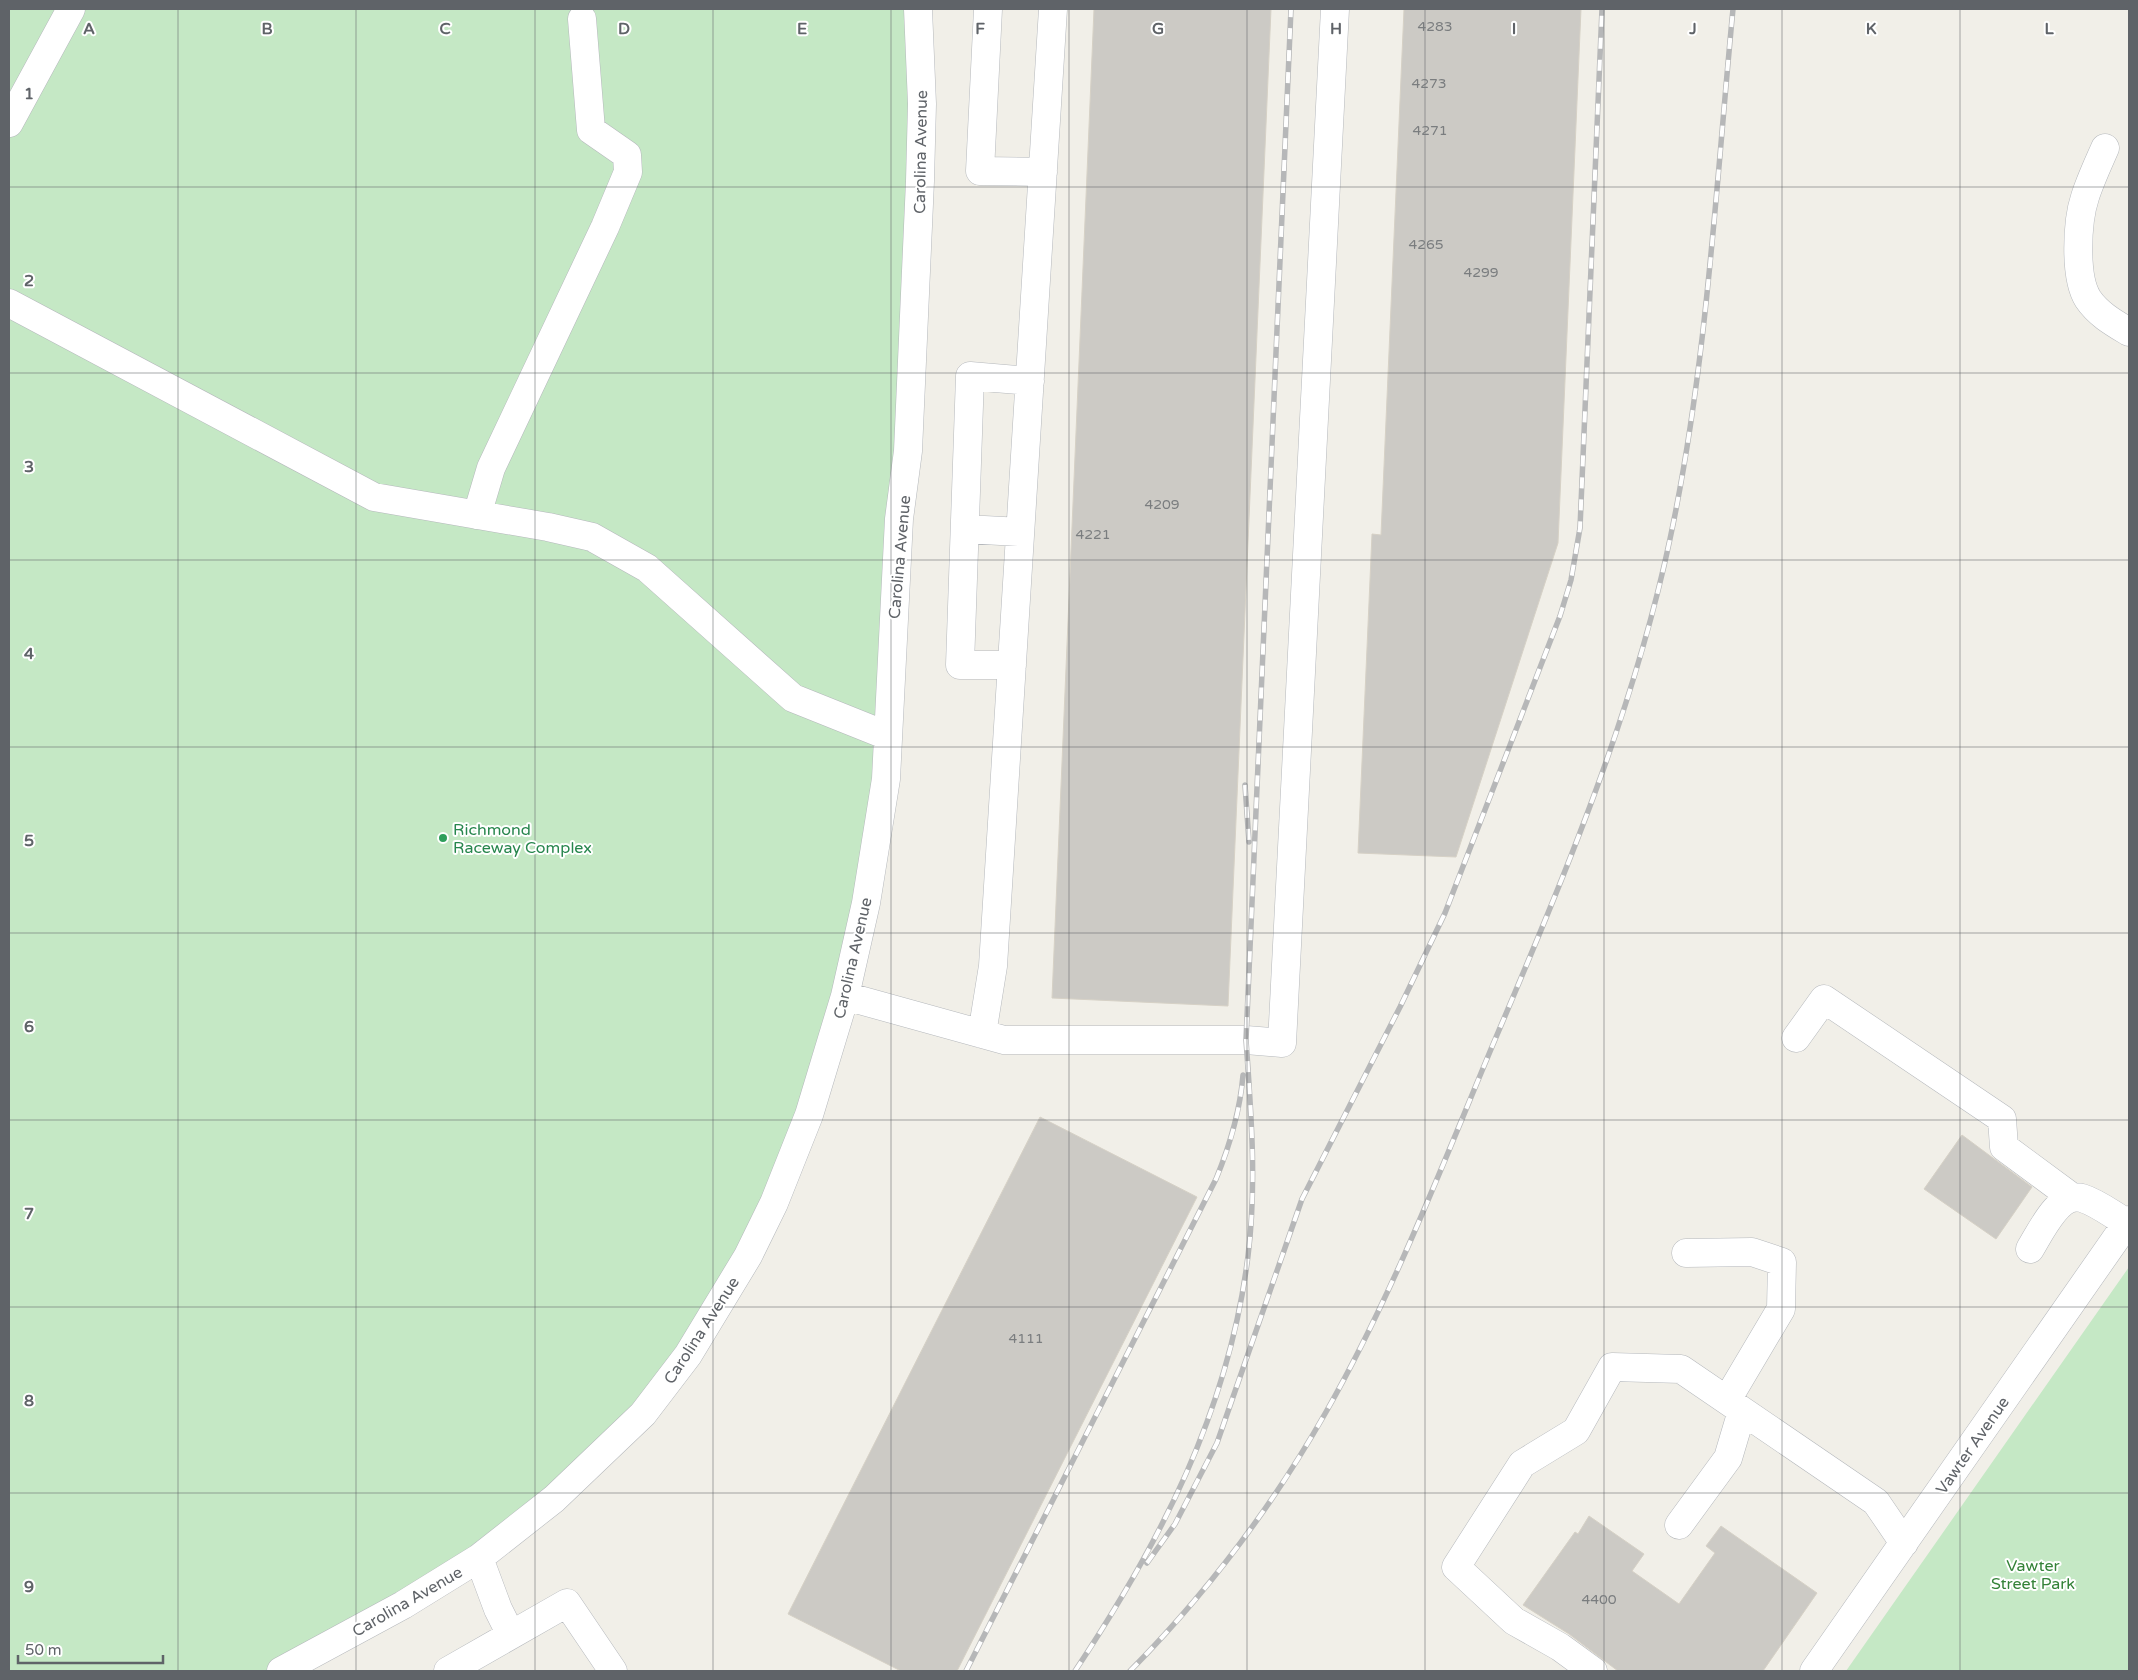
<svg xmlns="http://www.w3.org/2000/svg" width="2138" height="1680" font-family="'Varela Round',sans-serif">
<rect width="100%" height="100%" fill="#f1efe8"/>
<path fill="#c5e8c5" d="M9,9h909l4,95 -56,799 -118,353 -169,221 -298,194h-272z
M2129,1267v404h-283z"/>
<path fill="#cccac5" stroke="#d6d1c6" d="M1094,9h177l-43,997 -176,-8z
M1404,9h177l-23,534 -102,314 -98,-4 14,-319 9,1z
M1040,1117l157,80 -240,474h-56l-113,-57z
M1962,1135l70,52 -36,52 -72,-50z
M1589,1516l55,38 -12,17 47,33 36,-51 -9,-7 15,-20 96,67 -54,78h-145l-49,-37 -46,-29 52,-73 3,2z"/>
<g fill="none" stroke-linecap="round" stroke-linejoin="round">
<defs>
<path id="minor" d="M988,9l-8,162 63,1
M9,123l62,-114
M2105,148c-7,16 -15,33 -20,49 -8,24 -11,80 3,102 10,15 26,24 41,33
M9,303l365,194 174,30 44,10 55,31 146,130 95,38
M477,515l14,-47 114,-241 23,-55 -1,-17 -36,-25 -9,-111
M965,529l55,3
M1012,665h-52l10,-289 60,5
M845,996l159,44h242l36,3 53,-1034
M982,1034l11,-68 60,-957
M1796,1038l28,-39 178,120 2,28 69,51
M2030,1249c10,-16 29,-58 52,-51 16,5 31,17 45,25
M1686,1253l66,-1 30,10 -1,47 -54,91
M1679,1525l49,-67 14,-47
M479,1558l19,51 13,26
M281,1671l122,-66 76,-47 75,-59 89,-85 45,-59 60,-99 26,-53 35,-88 36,-119 21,-93 20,-124 13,-260 9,-68 12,-270 2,-77 -4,-95
M448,1671l119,-68 46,68
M1593,1671l-33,-24 -46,-26 -58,-54 66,-103 54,-33 36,-64 69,2 195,133 28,41
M1814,1671l315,-451"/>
</defs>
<use href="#minor" stroke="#b5b8bc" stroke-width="29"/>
<use href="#minor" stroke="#fff" stroke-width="28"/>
<defs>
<path id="rail" d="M1245,785l4,57
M1147,1563l28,-39 42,-81 85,-244 98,-192 45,-94 115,-297 11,-36 9,-52 22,-519
M966,1671l250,-492c14,-34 24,-67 27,-104
M1075,1671c85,-128 154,-261 173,-415 9,-72 3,-145 -2,-216l45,-1031
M1130,1671c77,-78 142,-164 196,-259 67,-118 116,-246 168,-370 70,-165 139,-328 176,-503 37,-174 46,-354 63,-530"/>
</defs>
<use href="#rail" stroke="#b6b7b8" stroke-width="5.5"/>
<use href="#rail" stroke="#fff" stroke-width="4" stroke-dasharray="11" stroke-linecap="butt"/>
</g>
<path fill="none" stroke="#5f6368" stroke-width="1" stroke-opacity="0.55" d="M178,9v1662M356,9v1662M535,9v1662M713,9v1662M891,9v1662M1069,9v1662M1247,9v1662M1425,9v1662M1604,9v1662M1782,9v1662M1960,9v1662M9,187h2120M9,373h2120M9,560h2120M9,747h2120M9,933h2120M9,1120h2120M9,1307h2120M9,1493h2120"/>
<circle fill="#2e9e5b" stroke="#fff" stroke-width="2" cx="443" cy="838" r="5"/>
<g text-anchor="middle" stroke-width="4" stroke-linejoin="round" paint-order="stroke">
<g font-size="14" fill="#7a7d7f">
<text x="1435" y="31">4283</text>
<text x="1429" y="88">4273</text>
<text x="1430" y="135">4271</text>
<text x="1426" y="249">4265</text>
<text x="1481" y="277">4299</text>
<text x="1162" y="509">4209</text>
<text x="1093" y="539">4221</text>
<text x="1026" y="1343">4111</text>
<text x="1599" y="1604">4400</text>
</g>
<g font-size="16" fill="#5f6368" stroke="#fff">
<text transform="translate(920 152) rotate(-89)" y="6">Carolina Avenue</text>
<text transform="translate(899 557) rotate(-85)" y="6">Carolina Avenue</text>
<text transform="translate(852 958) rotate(-77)" y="6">Carolina Avenue</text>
<text transform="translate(701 1330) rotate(-57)" y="6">Carolina Avenue</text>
<text transform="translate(1972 1445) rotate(-55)" y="6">Vawter Avenue</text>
<text transform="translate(407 1601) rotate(-30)" y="6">Carolina Avenue</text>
</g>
<g font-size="16" fill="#27864d" stroke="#fff" text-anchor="start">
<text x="453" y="835">Richmond<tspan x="453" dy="18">Raceway Complex</tspan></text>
</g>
<g font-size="16" fill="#348238" stroke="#fff">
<text x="2033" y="1571">Vawter<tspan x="2033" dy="18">Street Park</tspan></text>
</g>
</g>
<g font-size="16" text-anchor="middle" font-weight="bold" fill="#5f6368" stroke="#fff" stroke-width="4" stroke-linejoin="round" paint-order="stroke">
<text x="89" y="34">A</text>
<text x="267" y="34">B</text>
<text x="445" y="34">C</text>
<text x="624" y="34">D</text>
<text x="802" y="34">E</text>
<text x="980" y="34">F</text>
<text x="1158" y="34">G</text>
<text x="1336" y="34">H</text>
<text x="1514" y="34">I</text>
<text x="1693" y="34">J</text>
<text x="1871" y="34">K</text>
<text x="2049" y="34">L</text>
<text x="29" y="99">1</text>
<text x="29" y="286">2</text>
<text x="29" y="472">3</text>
<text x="29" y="659">4</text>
<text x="29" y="846">5</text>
<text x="29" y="1032">6</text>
<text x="29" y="1219">7</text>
<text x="29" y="1406">8</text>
<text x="29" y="1592">9</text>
</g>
<rect width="2138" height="1680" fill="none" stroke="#5f6368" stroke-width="20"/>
<path d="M18 1655v8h145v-8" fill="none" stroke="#5f6368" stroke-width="2.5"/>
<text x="25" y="1655" font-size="15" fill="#5f6368" stroke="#ffffff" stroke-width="4" paint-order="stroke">50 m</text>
</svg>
